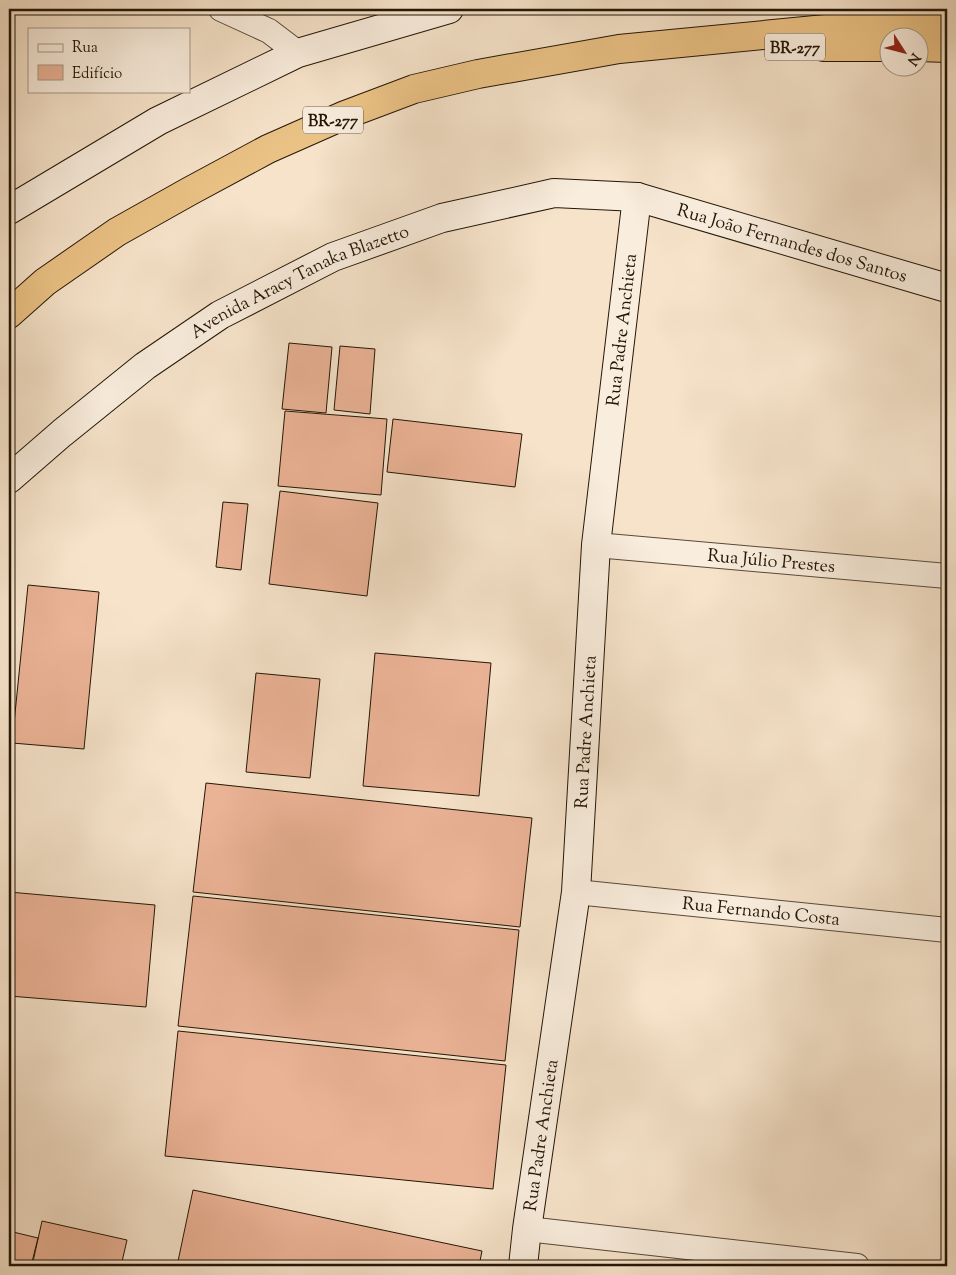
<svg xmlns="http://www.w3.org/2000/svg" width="956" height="1275" font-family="'Sorts Mill Goudy',serif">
<rect width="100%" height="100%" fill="#f6e3ca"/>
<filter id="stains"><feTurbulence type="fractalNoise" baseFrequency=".004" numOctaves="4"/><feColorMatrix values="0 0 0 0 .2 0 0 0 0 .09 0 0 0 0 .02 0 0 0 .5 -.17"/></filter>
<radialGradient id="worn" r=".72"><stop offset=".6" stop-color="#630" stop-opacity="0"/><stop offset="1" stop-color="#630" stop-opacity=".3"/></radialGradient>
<path fill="#ebb396" stroke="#231607" d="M289,343l43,4 -6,66 -44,-4z
M340,346l35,3 -5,65 -36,-4z
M285,411l102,8 -6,76 -103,-9z
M393,419l129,15 -7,53 -128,-15z
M280,491l98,12 -11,93 -98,-12z
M223,502l25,2 -7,66 -25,-3z
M28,585l71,7 -15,157 -72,-6z
M375,653l116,10 -12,133 -116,-10z
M256,673l64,6 -10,99 -64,-6z
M206,783l326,35 -12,109 -327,-35z
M9,892l146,13 -9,102 -137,-11z
M193,896l326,34 -14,131 -327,-35z
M178,1031l328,34 -13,124 -328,-33z
M193,1190l289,61 -3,15h-302z
M42,1221l85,19 -6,26h-89z
M9,1231l29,7 -7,28h-22z"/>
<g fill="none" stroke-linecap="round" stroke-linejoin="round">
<defs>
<g id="street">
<path d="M221,9l48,22 29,22"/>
<path id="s1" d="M596,545l351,31"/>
<path id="s2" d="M576,892l371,38"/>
<path d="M527,1229l330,37"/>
</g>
<g id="secondary">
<path d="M9,210l149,-89 140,-68 151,-44"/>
<path id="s3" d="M9,479l53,-46 83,-67 75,-51 113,-58 109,-39 112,-25 83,4 310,91"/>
<path id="s4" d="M523,1266l4,-37 49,-337 20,-347 41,-348"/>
</g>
<path id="highway" d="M823,47h65
M918,47l29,1
M9,314l36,-32 72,-50 73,-41 78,-42 77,-34 69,-26 64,-15 141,-25 217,-21 111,-3"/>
</defs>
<use href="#street" stroke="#584938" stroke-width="26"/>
<use href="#secondary" stroke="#231607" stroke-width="30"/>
<use href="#highway" stroke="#231607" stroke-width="30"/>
<use href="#street" stroke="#f9eddd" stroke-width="24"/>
<use href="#secondary" stroke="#f9eddd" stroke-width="28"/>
<use href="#highway" stroke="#ebc285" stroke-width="28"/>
</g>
<g text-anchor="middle" stroke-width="5" stroke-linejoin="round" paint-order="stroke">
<g fill="#f9eddd" stroke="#635647" stroke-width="1">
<rect x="765" y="33.5" width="60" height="27" rx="4"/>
<rect x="303" y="106.5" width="60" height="27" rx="4"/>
</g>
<g font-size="16" font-weight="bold" fill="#231607">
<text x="795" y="53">BR-277</text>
<text x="333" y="126">BR-277</text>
</g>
<g font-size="18" fill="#231607" stroke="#f9eddd">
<text dy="6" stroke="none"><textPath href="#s3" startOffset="870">Rua João Fernandes dos Santos</textPath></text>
<text dy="6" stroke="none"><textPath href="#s3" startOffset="354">Avenida Aracy Tanaka Blazetto</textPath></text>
<text dy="6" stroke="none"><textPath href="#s4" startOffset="942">Rua Padre Anchieta</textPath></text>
<text dy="6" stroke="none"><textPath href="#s1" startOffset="176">Rua Júlio Prestes</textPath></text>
<text dy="6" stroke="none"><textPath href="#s4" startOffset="538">Rua Padre Anchieta</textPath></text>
<text dy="6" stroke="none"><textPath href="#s2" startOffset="186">Rua Fernando Costa</textPath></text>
<text dy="6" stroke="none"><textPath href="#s4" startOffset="132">Rua Padre Anchieta</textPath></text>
</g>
</g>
<rect width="956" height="1275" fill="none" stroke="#f6e3ca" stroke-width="30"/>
<rect x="10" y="10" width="936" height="1255" fill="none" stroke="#231607" stroke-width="2.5"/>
<rect x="15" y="15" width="926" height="1245" fill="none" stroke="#231607"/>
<rect x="28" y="28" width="162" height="65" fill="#f9eddd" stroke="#a39787"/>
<rect x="38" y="44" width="25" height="8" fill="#f9eddd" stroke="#a39787"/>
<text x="72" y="52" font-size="15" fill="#231607">Rua</text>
<rect x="38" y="65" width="25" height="15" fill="#ebb396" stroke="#a39787"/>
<text x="72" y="78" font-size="15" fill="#231607">Edifício</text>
<g transform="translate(904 52) rotate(126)"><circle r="24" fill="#f9eddd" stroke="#a39787"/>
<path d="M0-4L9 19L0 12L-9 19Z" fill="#8f2418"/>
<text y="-8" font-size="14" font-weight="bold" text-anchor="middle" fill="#231607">N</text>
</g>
<rect width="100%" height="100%" filter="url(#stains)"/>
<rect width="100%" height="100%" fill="url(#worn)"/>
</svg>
